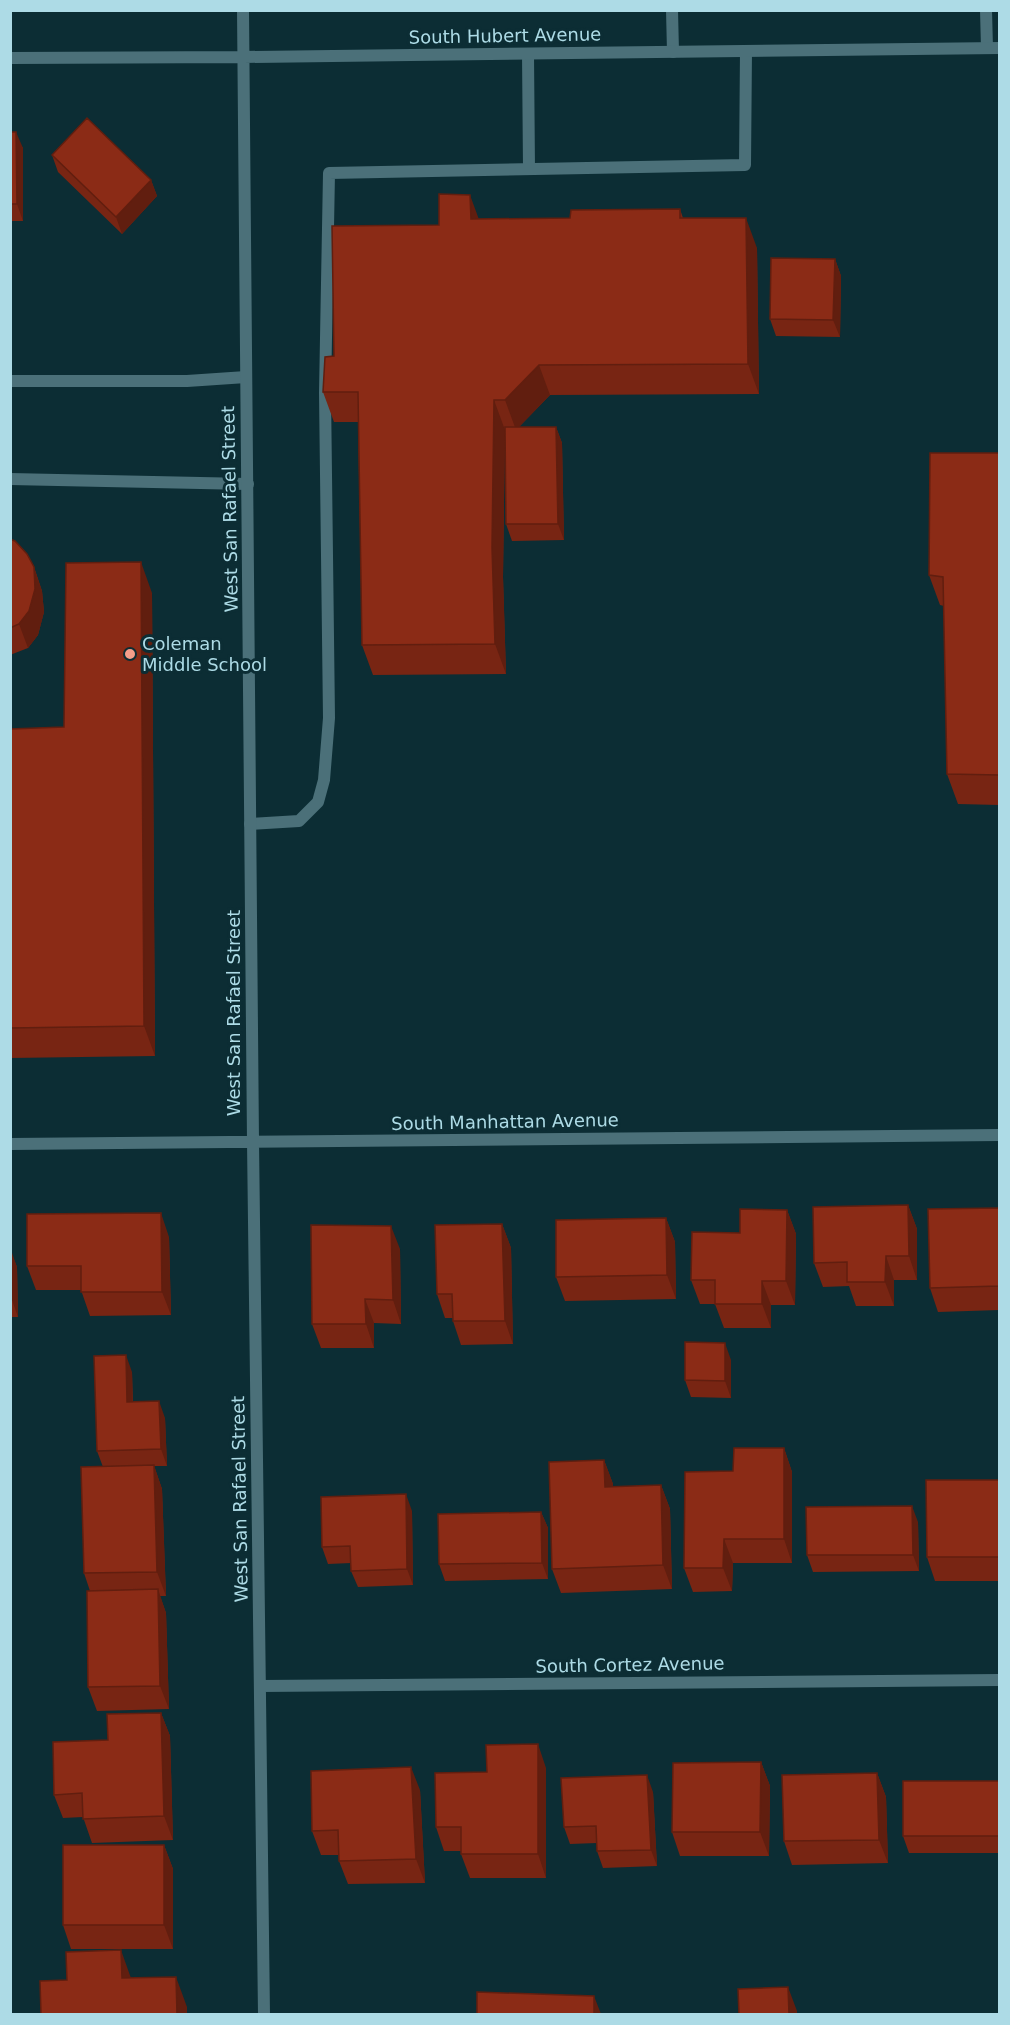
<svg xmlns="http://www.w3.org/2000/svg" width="1010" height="2025" font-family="'DejaVu Sans',sans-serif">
<rect width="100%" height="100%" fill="#0c2d34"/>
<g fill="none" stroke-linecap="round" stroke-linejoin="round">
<path stroke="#4b7079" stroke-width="12" d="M672,10l1,42
M986,10l1,38
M528,54l1,115
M10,381h177l59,-4
M10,479l238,5
M250,824l49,-3 19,-19 6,-22 5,-62 -4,-325 4,-220 416,-8 1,-114"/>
<path stroke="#4b7079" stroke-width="12" d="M243,10l10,1132 11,872
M10,58l234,-1 756,-9
M10,1144l990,-9
M261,1686l739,-6"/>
</g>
<path fill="#782513" d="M10,132l13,16v73h-13z
M52,155l99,25 6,16 -35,38 -64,-62z
M680,209l3,9 74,30 2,146 -209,1 -31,32h37l6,16 2,97 -52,1 -6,-17 -1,-94 -2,147 3,97 -133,1 -11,-30 -4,-223h-24l-11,-30 11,-36 105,-131 40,-6 91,-1z
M835,259l6,17 -1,61 -64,-1 -6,-17z
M999,453v352l-41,-1 -11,-30 -3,-168 -4,-1 -11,-30z
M10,539l24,28 8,24 2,21 -6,23 -10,13 -18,7z
M152,593l3,463 -145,2v-329l54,-2z
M908,1205l9,24v51h-23v26h-38l-7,-20 -26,1 -9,-24z
M999,1208v102l-61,2 -8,-24z
M787,1210l9,24 -1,71h-24v23h-47l-9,-24h-15l-9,-24 49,-47z
M666,1218l9,24 1,57 -111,2 -9,-24z
M502,1224l9,24 2,96 -52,1 -8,-24v-3h-8l-8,-24z
M169,1237l2,78 -81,1 -9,-26h-45l-9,-24z
M400,1249l1,75 -27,-1v25h-53l-9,-24z
M10,1250l7,17 1,50h-8z
M731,1360v38l-40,-1 -6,-17z
M132,1372l1,30 32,16 2,48h-13l8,23 4,107h-6l6,17 3,96 -72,2 -9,-24 2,-96 -6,-18 19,-106 -6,-16z
M784,1448l8,24v91h-59l-1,28 -39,1 -9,-24 49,-97z
M604,1460l9,24v3l48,-2 9,24 2,80 -111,4 -9,-24z
M999,1480v101h-64l-8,-24z
M412,1511l1,74 -55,2 -7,-16v-8l-23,1 -6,-17z
M541,1512l7,16v51l-103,2 -6,-17z
M918,1522l1,49 -106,1 -6,-17z
M161,1713l9,23 3,104 -81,3 -9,-26 -20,1 -9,-23 54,-55z
M761,1762l9,24 -1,70h-89l-8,-24z
M546,1768v110h-76l-9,-24v-3h-17l-8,-24 51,-55z
M877,1773l9,24 2,66 -96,2 -8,-24z
M999,1781v72h-90l-6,-17z
M420,1790l5,93 -77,1 -9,-23v-6h-18l-9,-24z
M653,1792l4,74 -54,2 -6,-17v-8l-27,1 -6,-17z
M164,1845l9,24v80h-102l-8,-24z"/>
<path fill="#611e0f" d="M16,132l7,16v73l-6,-17z
M151,180l6,16 -35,38 -6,-17z
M470,195l11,30 -10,-6z
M746,218l11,30 2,146 -11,-30z
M835,259l6,17 -1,61 -7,-17z
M539,365l11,30 -34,35 -11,-30z
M494,400l11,30 -2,147 3,97 -11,-30 -3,-97z
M556,427l6,16 2,97 -6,-16z
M141,562l11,31 3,463 -11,-30z
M34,567l8,24 2,21 -6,23 -10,13 -9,-24z
M908,1205l9,24v51l-8,-24z
M787,1210l9,24 -1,71 -9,-24z
M161,1213l8,24 2,78 -9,-23z
M666,1218l9,24 1,57 -9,-24z
M502,1224l9,24 2,96 -8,-23z
M391,1226l9,23 1,75 -8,-24z
M11,1250l6,17 1,50 -6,-17z
M886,1256l8,24v26l-9,-24z
M762,1281l9,24v23l-9,-24z
M365,1299l9,24v25l-8,-24z
M725,1343l6,17v38l-6,-17z
M126,1355l6,17 1,47 -6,-17z
M159,1401l6,17 2,48 -6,-17z
M784,1448l8,24v91l-8,-24z
M604,1460l9,24 1,27 -9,-24z
M154,1465l8,24 4,107 -9,-24z
M661,1485l9,24 2,80 -9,-24z
M406,1494l6,17 1,74 -6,-16z
M912,1506l6,16 1,49 -6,-16z
M541,1512l7,16v51l-6,-16z
M724,1539l9,24 -1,28 -9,-23z
M158,1589l8,24 3,96 -9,-23z
M161,1713l9,23 3,104 -9,-24z
M538,1744l8,24v110l-8,-24z
M761,1762l9,24 -1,70 -9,-24z
M411,1767l9,23 5,93 -9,-24z
M877,1773l9,24 2,66 -9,-23z
M647,1775l6,17 4,74 -6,-16z
M164,1845l9,24v80l-9,-24z
M121,1950l11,31 -10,-3z
M176,1977l11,30v7h-10z
M788,1987l9,24v3h-8z
M594,1996l7,18h-7z"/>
<path fill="#8b2b16" stroke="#611e0f" stroke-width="1.5" d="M87,118l64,62 -35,37 -64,-62z
M10,132h6l1,72h-7z
M439,194l31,1 1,24 99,-1 1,-8 109,-1v9h66l2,146 -209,1 -34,35h-11l-2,147 3,97 -133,1 -4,-253h-35l2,-35 9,-1 -2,-130 107,-1z
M771,258l64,1 -2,61 -63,-1z
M505,427h51l2,97h-52z
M930,453h69v322l-52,-1 -4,-197 -14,-2z
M10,539l5,2 12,13 7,13 1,22 -6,22 -10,13 -9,4z
M141,562l3,464 -134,2v-299l54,-2 2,-164z
M908,1205l1,51h-23l-1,26h-38v-20l-33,1 -1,-56z
M999,1208v78l-69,2 -2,-79z
M740,1209l47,1 -1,71h-24v23h-47v-24h-24l1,-48 48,1z
M161,1213l1,79h-81v-26h-54v-52z
M666,1218l1,57 -111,2v-57z
M502,1224l3,97h-52l-1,-27h-15l-2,-69z
M311,1225l80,1 2,74 -28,-1 1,25h-54z
M10,1250l2,50h-2z
M685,1342l40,1v38l-40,-1z
M126,1355l1,47 32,-1 2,48 -64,2 -3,-95z
M734,1448h50v91h-60l-1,29h-39l1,-96 48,-1z
M604,1460l1,27 56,-2 2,80 -111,4 -3,-107z
M154,1465l3,107 -73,1 -3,-106z
M926,1480h73v77h-72z
M406,1494l1,75 -56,2 -1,-25 -28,1 -1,-50z
M912,1506l1,49h-106l-1,-48z
M541,1512l1,51 -103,1 -1,-50z
M158,1589l2,97 -72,1 -1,-96z
M161,1713l3,103 -81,3 -1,-26 -28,2 -1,-53 55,-2 -1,-26z
M538,1744v110h-77v-27h-25l-1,-54 52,-1 -1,-27z
M761,1762l-1,70h-88l1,-69z
M411,1767l5,92 -77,2 -1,-31 -26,1 -1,-60z
M877,1773l2,67 -95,1 -2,-66z
M647,1775l4,75 -54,1 -1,-25 -32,1 -3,-49z
M903,1781h96v55h-96z
M63,1845h101v80h-101z
M121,1950l1,28 54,-1 1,37h-136l-1,-33 27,-1 -1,-28z
M788,1987l1,27h-50l-1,-25z
M477,1992l117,4v18h-117z"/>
<circle fill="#f49e8a" stroke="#0c2d34" stroke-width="2" cx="130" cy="654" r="6"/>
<g text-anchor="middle" stroke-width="6" stroke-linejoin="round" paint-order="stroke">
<g font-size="18" fill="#addbe6" stroke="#0c2d34">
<text transform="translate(505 36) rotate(-1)" y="6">South Hubert Avenue</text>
<text transform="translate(230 509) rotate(-91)" y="6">West San Rafael Street</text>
<text transform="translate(234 1013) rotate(-90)" y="6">West San Rafael Street</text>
<text transform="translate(505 1122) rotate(-1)" y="6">South Manhattan Avenue</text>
<text transform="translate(240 1499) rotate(-91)" y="6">West San Rafael Street</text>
<text transform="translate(630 1665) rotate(-1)" y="6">South Cortez Avenue</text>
</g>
<g font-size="18" fill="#addbe6" stroke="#0c2d34" text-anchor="start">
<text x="142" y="650">Coleman<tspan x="142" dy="21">Middle School</tspan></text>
</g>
</g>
<rect width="1010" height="2025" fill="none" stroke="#addbe6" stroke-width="24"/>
</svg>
